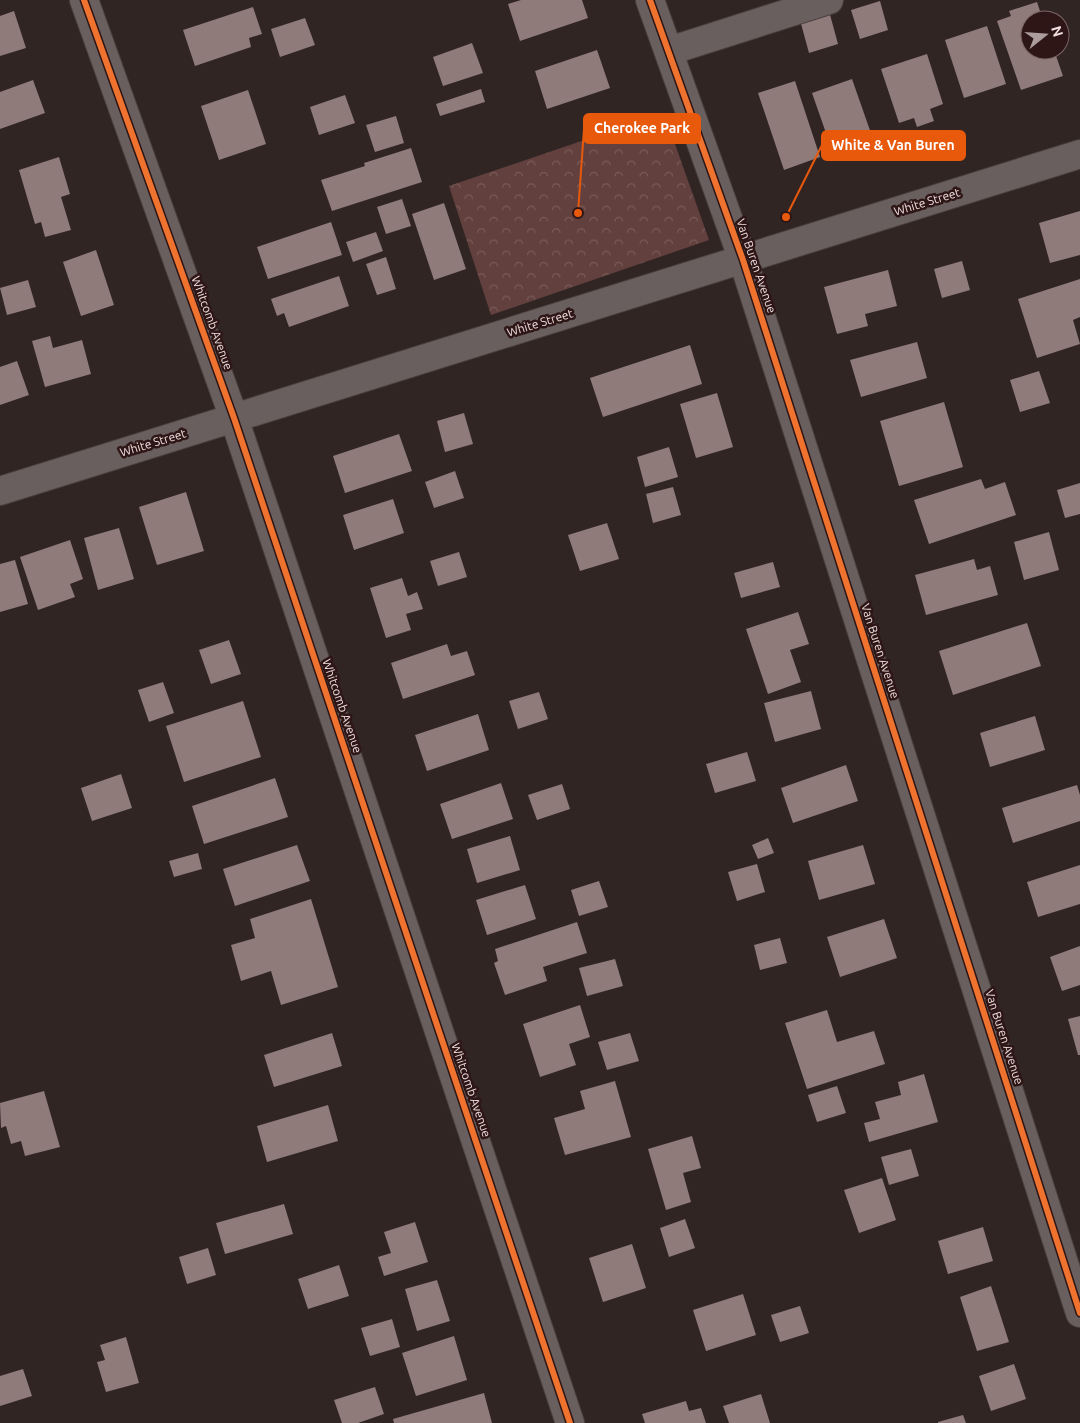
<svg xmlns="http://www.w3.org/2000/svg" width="1080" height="1423" font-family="Ubuntu,sans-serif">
<defs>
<pattern id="forest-crowns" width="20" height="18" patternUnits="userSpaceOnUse" patternTransform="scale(1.25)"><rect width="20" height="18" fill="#62403e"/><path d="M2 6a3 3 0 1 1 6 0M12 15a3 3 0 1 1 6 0" fill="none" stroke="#795b59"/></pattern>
</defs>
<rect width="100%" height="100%" fill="#312524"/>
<path fill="url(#forest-crowns)" d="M664,113l45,127 -218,75 -42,-129z"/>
<path fill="#8e7b7a" d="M521,0h61l6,18 -68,23 -12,-37z
M880,1l8,29 -28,9 -9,-29z
M1037,2l6,18h-13v30h24l9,26 -42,14 -24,-69 14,-5 -2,-5z
M253,7l9,27 -13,4 2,9 -56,19 -12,-36z
M14,11l12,37 -26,8v-40z
M829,11l9,33 -29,9 -9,-33z
M305,18l10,27 -35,12 -9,-28z
M987,26l19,58 -42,14 -19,-58z
M472,43l11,30 -40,13 -10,-29z
M597,50l13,38 -63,21 -12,-38z
M927,54l16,50 -13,5 4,12 -17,6 -3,-9 -15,5 -18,-54z
M852,79l21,60 -40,14 -21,-60z
M33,80l12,33 -45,16v-37z
M795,81l25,76 -36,13 -26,-77z
M481,89l4,13 -45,14 -4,-12z
M248,90l18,54 -47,16 -18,-54z
M345,95l10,28 -36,12 -9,-28z
M396,116l8,27 -29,9 -9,-27z
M411,148l11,34 -90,29 -11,-31 44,-14 -1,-3z
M59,157l11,37 -9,3 10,33 -26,7 -4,-15 -6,2 -16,-54z
M402,199l9,27 -25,8 -9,-27z
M444,203l22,66 -32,11 -22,-66z
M1080,211v44l-30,8 -11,-40z
M331,222l11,33 -74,24 -11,-32z
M376,232l7,19 -30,11 -7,-20z
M96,250l18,55 -33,11 -18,-54z
M386,257l10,32 -19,6 -11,-31z
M962,261l8,29 -28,8 -8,-29z
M888,270l9,36 -32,8 3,12 -31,8 -13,-47z
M339,276l10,30 -60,21 -5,-14 -7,3 -6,-17z
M1080,279v38l-7,3 7,24 -43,14 -19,-59z
M28,280l8,27 -29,8 -7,-27z
M50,336l3,12 29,-8 9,34 -46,13 -13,-46z
M917,342l10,36 -66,19 -11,-37z
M690,345l12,39 -99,33 -13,-39z
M17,361l12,34 -29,10v-38z
M1039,371l11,32 -30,9 -10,-32z
M717,393l16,54 -37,11 -16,-54z
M944,402l19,65 -64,19 -19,-65z
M464,413l9,31 -28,8 -8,-31z
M399,434l13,37 -67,22 -12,-37z
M669,447l9,30 -33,10 -8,-30z
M455,471l9,27 -30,10 -9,-26z
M981,479l4,10 20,-7 11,33 -87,29 -15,-44z
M1080,483v31l-15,4 -8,-28z
M673,487l8,28 -28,8 -7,-29z
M186,492l18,59 -47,14 -18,-58z
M393,499l11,34 -50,17 -11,-35z
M607,523l12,36 -39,12 -12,-36z
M119,528l15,51 -36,11 -14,-52z
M1049,532l10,38 -35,10 -10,-38z
M70,540l13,39 -13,5 5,13 -37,13 -18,-53z
M459,552l8,25 -29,9 -8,-25z
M974,559l3,11 13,-4 8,29 -72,20 -11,-40z
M15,560l13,44 -28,8v-48z
M773,562l7,25 -39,11 -7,-25z
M402,578l6,18 9,-4 6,17 -17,5 5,16 -25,8 -16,-50z
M798,612l11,32 -19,6 11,32 -33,12 -22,-65z
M1027,623l14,43 -88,29 -14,-44z
M229,640l12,34 -30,10 -12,-34z
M447,644l4,12 16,-5 8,24 -72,24 -12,-36z
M163,682l11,31 -25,9 -11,-32z
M811,691l10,38 -46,13 -11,-39z
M539,692l9,27 -30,10 -9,-28z
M243,701l18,56 -77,25 -18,-56z
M478,714l11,36 -62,21 -12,-36z
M1035,716l10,34 -55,17 -10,-34z
M747,752l9,29 -41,12 -9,-29z
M846,765l12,36 -65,22 -12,-35z
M121,774l11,34 -40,13 -11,-33z
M275,778l13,39 -84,27 -12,-38z
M501,783l12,36 -61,20 -12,-35z
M562,784l8,25 -33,11 -9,-25z
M1077,785l3,10v26l-67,22 -11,-35z
M510,836l10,34 -43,13 -10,-34z
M768,838l6,15 -16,6 -6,-14z
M297,845l13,36 -75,25 -12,-37z
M863,845l12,39 -56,16 -11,-39z
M198,853l4,16 -28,8 -5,-16z
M757,864l8,28 -28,9 -9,-29z
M1080,865v39l-42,13 -11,-35z
M599,881l9,26 -29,9 -8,-26z
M525,885l11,34 -49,16 -11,-35z
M311,899l27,88 -57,18 -10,-34 -30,10 -10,-36 24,-7 -5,-19z
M884,919l13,39 -57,19 -13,-40z
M577,922l10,31 -44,14 4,14 -42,14 -11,-32 4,-2 -3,-12z
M780,938l7,25 -27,7 -6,-25z
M1080,946v39l-18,6 -12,-34z
M615,959l8,27 -36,10 -8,-28z
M580,1005l10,32 -21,7 7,21 -36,12 -17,-53z
M827,1010l10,32 37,-11 11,33 -78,25 -22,-66z
M1080,1016v39h-2l-10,-36z
M332,1033l10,33 -68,21 -10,-32z
M630,1033l9,28 -32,9 -9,-28z
M924,1074l14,48 -69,20 -5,-19 16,-4 -5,-17 26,-7 -3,-13z
M615,1081l16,56 -66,18 -11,-37 31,-9 -5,-18z
M837,1086l9,27 -29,9 -9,-27z
M44,1091l16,56 -35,9 -4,-15 -10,3 -5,-18 -5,2 -1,-25z
M328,1105l10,36 -71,21 -10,-36z
M692,1136l9,32 -18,5 8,29 -25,8 -18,-61z
M911,1149l8,27 -30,9 -8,-28z
M882,1178l14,42 -37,13 -15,-43z
M284,1204l9,30 -68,20 -9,-31z
M685,1219l10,29 -26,9 -9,-29z
M415,1222l13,40 -44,14 -6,-19 13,-4 -7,-21z
M983,1227l10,34 -45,13 -10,-33z
M632,1244l14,44 -43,14 -14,-44z
M208,1248l8,27 -29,9 -8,-27z
M339,1265l10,31 -41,13 -10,-30z
M437,1280l13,41 -33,10 -12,-42z
M991,1286l18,56 -32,9 -17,-54z
M743,1294l13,41 -50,16 -13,-41z
M800,1306l9,27 -29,9 -9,-27z
M392,1319l8,28 -30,9 -9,-28z
M454,1336l13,44 -51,16 -14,-43z
M126,1337l13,46 -33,9 -9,-30 8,-2 -5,-15z
M1014,1364l12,35 -35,12 -12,-35z
M23,1369l9,27 -32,10v-30z
M375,1387l9,27 -26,9h-16l-8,-23z
M484,1393l8,30h-98l-1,-4z
M761,1394l9,29h-41l-6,-17z
M686,1401l3,10 12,-3 5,15h-61l-3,-9z
M963,1415l3,8h-28v-1z"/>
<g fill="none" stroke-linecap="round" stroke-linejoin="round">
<defs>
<path id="minor" d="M84,0l150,418 336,1005
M650,0l93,260 337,1053
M669,51l160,-51
M0,491l1080,-337"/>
</defs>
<use href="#minor" stroke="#4c403f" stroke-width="30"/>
<use href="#minor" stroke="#695f5e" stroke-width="28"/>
<defs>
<path id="cycleway" d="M84,0l150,418 336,1005
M650,0l93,260 337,1053"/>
</defs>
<use href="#cycleway" stroke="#2d1615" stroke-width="9"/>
<use href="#cycleway" stroke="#ef722f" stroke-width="6"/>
</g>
<g text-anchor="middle" stroke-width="5" stroke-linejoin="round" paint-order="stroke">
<g font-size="12" fill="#efdedd" stroke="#2d1615">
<text transform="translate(927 202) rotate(-17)" y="4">White Street</text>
<text transform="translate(756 266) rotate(71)" y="4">Van Buren Avenue</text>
<text transform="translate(212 323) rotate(70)" y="4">Whitcomb Avenue</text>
<text transform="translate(540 323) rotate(-17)" y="4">White Street</text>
<text transform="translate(153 443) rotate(-17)" y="4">White Street</text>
<text transform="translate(880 651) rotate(72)" y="4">Van Buren Avenue</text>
<text transform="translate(342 706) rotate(71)" y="4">Whitcomb Avenue</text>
<text transform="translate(1004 1037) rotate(72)" y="4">Van Buren Avenue</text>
<text transform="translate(471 1090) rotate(71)" y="4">Whitcomb Avenue</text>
</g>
</g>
<path fill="none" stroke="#e8590c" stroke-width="2" d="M578 213L584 129M786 217L822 145"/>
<g fill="#e8590c" stroke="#2d1615" stroke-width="2">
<circle cx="578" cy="213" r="5"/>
<circle cx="786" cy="217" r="5"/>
</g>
<g fill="#e8590c" stroke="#e8590c" stroke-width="2">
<rect x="584" y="114" width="116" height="29" rx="5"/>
<rect x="822" y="131" width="143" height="29" rx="5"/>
</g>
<g font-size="14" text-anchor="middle" font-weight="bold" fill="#fff">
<text x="642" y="133">Cherokee Park</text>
<text x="893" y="150">White &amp; Van Buren</text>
</g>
<g transform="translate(1045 35) rotate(73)"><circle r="24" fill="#2d1615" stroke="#7b6665"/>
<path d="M0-4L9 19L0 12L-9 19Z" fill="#ac9d9c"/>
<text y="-8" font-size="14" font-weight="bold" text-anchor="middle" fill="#efdedd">N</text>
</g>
</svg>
